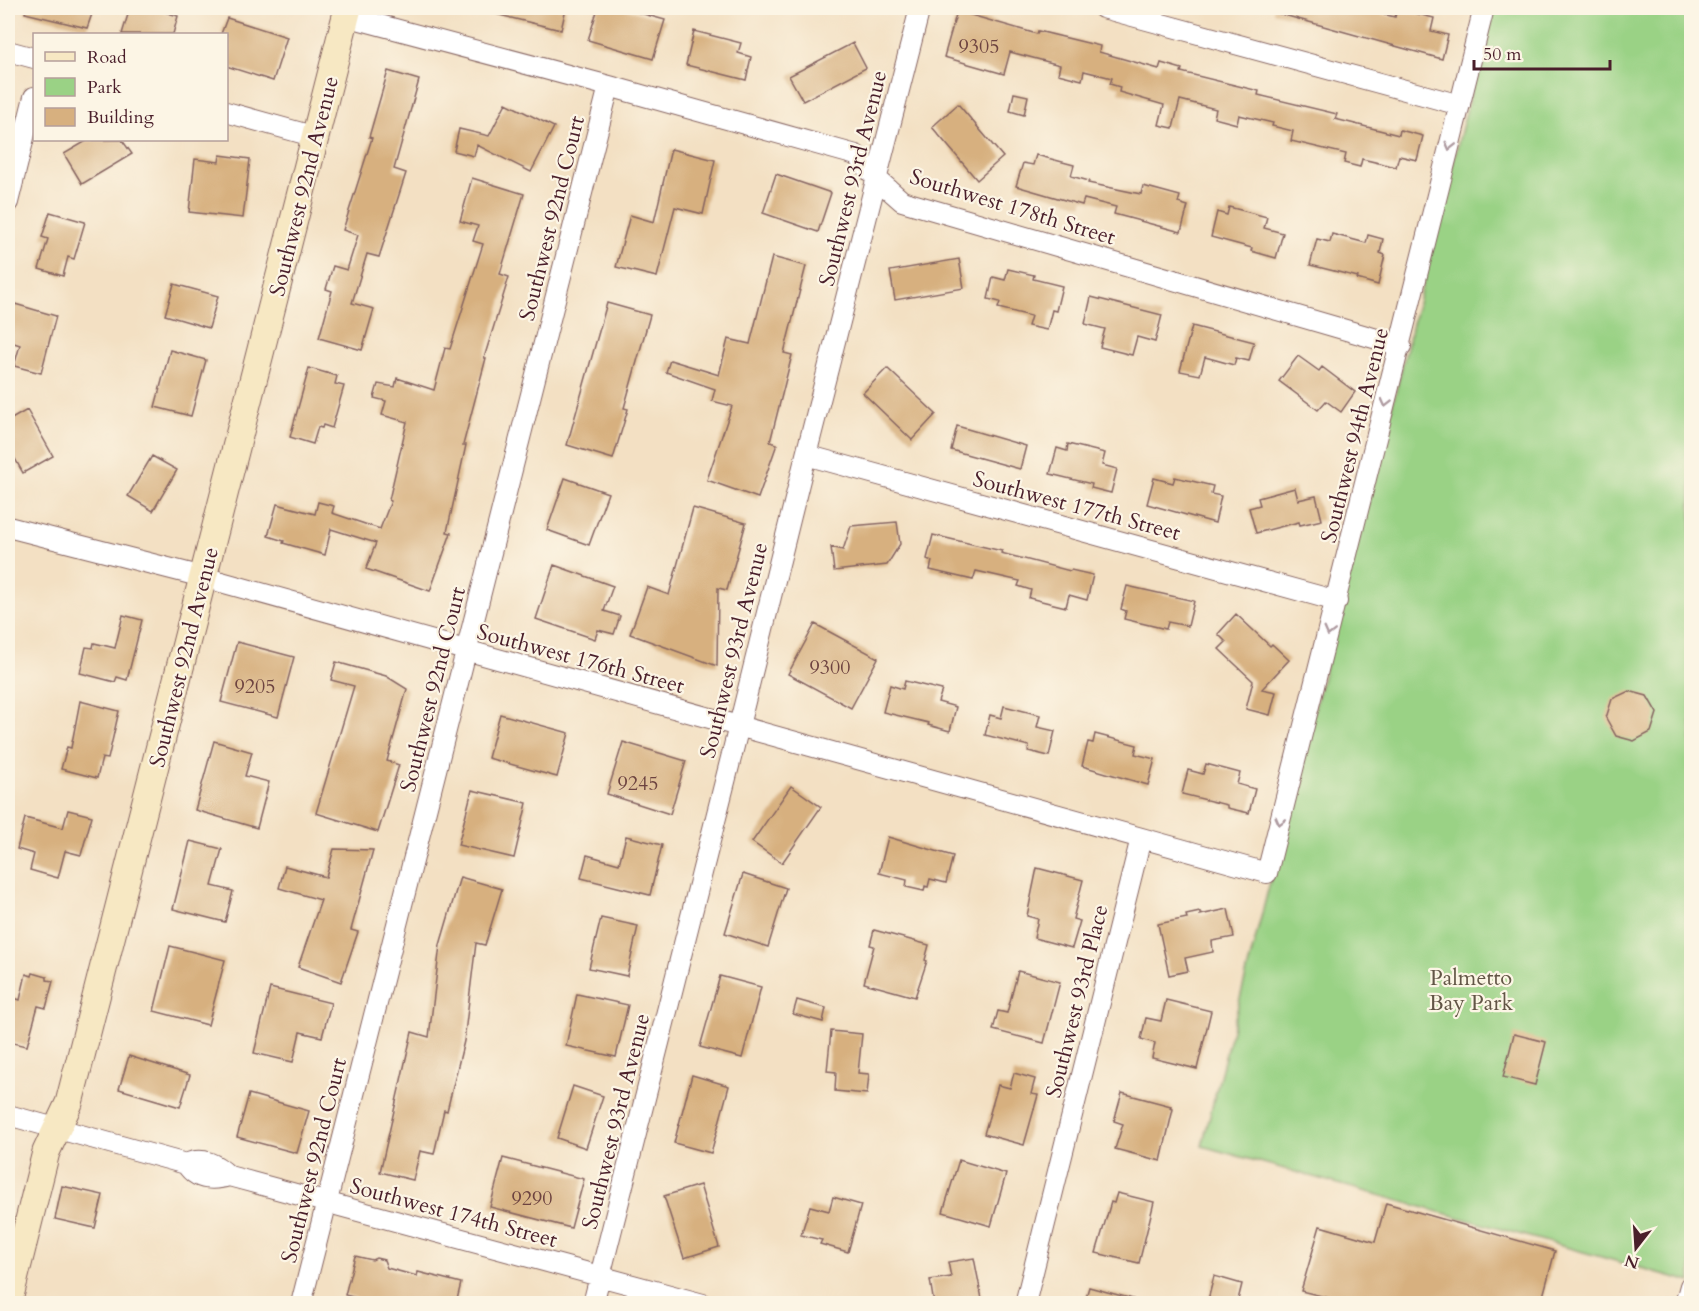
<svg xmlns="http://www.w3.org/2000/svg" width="1699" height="1311" font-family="Cardo,serif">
<rect width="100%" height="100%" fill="#fcf5e5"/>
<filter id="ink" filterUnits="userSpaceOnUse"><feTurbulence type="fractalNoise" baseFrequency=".0167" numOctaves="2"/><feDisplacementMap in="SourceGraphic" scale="12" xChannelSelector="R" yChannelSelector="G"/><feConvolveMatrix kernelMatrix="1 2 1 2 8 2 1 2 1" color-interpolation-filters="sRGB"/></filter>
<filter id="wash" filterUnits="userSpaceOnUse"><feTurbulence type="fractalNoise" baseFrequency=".008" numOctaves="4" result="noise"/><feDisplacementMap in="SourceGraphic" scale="24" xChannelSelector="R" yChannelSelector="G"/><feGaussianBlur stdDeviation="1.35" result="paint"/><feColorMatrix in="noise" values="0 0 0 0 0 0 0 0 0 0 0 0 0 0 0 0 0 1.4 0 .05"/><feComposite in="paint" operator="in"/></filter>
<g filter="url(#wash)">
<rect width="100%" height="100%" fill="#f3e0c3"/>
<path fill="#9ad285" stroke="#727858" stroke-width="1.5" d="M1492,8h199v1274l-489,-136 172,-667z"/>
<g id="blocks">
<path fill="#d7b07f" d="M26,8h56l11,3 -6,17 -62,-15z
M130,8h21l27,8 -5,18h-51z
M492,8h74l-5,22 -70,-17z
M598,8h24l43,12 -12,39 -65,-19z
M1274,8h85l36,9 2,-8 37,9 -3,13 17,4 -6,24 -169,-47z
M957,11l80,23 1,-3 62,15 -1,6 60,17 2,-6 21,6 -1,3 78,19 -1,4 79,19 -2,5 64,16 1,-5 23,6 -6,24 -18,-4 -3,11 -34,-8 -2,8 -16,-4 2,-9 -55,-13 2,-10 -21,-5 1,-3 -34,-8 -2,9 -23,-6 2,-9 -36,-9 -7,28 -14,-3 5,-20 -45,-13 1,-5 -10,-3 2,-6 -28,-7 -2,9 -24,-6 2,-9 -50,-13 -6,22 -60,-17z
M227,18l60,19 -14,44 -47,-15v-32h-5z
M694,31l47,12 -3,10 13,4 -5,23 -60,-15z
M853,43l13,25 -63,33 -14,-25z
M388,71l31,9 -25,89 12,4 -27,84 -12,-3 -15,49 22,6 -12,41 -43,-12 13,-47 -6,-2 7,-23 14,4 11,-35 -15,-5 29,-92 -3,-1z
M1014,93l14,3 -4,19 -14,-4z
M506,103l48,24 -23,45 -54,-27 -3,11 -20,-5 5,-22 30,7z
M958,104l45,53 -26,23 -45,-53z
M88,140h34l10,14 -50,30 -18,-30z
M671,149l44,11 -12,54 -28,-7 -18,70 -41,-10 14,-52 24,7z
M220,155l30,4 -7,59 -54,-6 6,-53 24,3z
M1036,155l38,10 -3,11 18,5 -1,2 53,11 2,-8 37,10 -2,7 10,3 -7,26 -67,-18 2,-7 -32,-8 -2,6 -66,-19 7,-23 10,2z
M776,174l55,19 -13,39 -55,-19z
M472,178l52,16 -24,80 9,3 -25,81h2l-23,87h3l-19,87 4,1 -21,58 -64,-22 10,-26 -45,-14 -6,26 -42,-12 1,-2 -16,-5 9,-32 38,10 3,-12 16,4 -2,7 48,16 11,-28 -2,-1 18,-78 -25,-7 4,-14 -12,-3 4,-14 17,3 2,-9 37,12 11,-42 5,1 33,-105 -10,-3 5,-15 -18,-5z
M1229,207l38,10 -3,11 19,5 -7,25 -25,-7 1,-3 -41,-11 6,-25 10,3z
M50,212l35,10 -11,37 -6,-2 -5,19 -24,-7 9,-30 -6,-2z
M1332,234l34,9 2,-8 15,4 -3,14 5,2 -7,30 -21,-6 1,-2 -48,-12 7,-26 13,3z
M772,257l34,9 -22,87 8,2 -22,87 7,2 -19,54 -51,-18 25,-74 -20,-5 3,-12 -49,-17 4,-12 49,15 9,-36 22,5z
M959,259l5,29 -69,12 -5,-29z
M1008,269l26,6 -1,4 29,7 -6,25 -4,-1 -5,20 -19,-4 3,-10 -33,-8 2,-6 -12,-3 5,-22 12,3z
M174,284l44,12 -9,32 -44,-13z
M1091,297l71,18 -7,27 -18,-5 -5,18 -32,-8 5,-18 -20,-5z
M607,303l43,12 -26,93 4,1 -15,50 -46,-14z
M15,304l41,12 -15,57 -27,-7 6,-21 -12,-4v-8z
M1192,326l62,16 -5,19 -13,-3 -2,7 -29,-8 -5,18 -20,-4z
M170,350l36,10 -15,56 -36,-9z
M1298,356l21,15 3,-4 33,25 -14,20 -15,-11 -8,9 -39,-29z
M309,368l28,8 -2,8 9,2 -12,42 -9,-3 -1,3 -4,-1 -5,17 -23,-7z
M887,368l49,46 -24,26 -49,-47z
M27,410l26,46 -30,17 -15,-27v-25z
M957,426l69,20 -6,23 -69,-19z
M1068,444l37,9 -3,12 15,4 -6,24 -20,-5 1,-4 -42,-10 7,-26 10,3z
M152,456l25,14 -24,41 -25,-15z
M1175,477l38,9 -2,8 10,2 -6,27 -68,-19 7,-26 19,5z
M565,478l43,15 -19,52 -42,-15z
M1295,488l3,12 18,-4 6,24 -22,5 -1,-3 -43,11 -7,-25 11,-3 -2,-7z
M693,508l53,15 -19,67 -9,-2 -1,78 -87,-32 17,-47 22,8z
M897,522l3,22 -13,21 -53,6 -3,-24 12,3 8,-24z
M933,535l69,16 -1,2 69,18 1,-1 22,5 -6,25 -18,-5 -3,12 -37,-9 2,-8 -13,-4 2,-5 -44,-10 -3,9 -43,-10 2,-9 -5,-2z
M554,565l59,21 -9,25 16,5 -6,18 -16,-4 -3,9 -59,-20z
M1127,586l67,15 -6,25 -20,-4 -2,7 -42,-10 2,-8 -5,-2z
M1236,614l34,32 2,-2 17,16 -27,29 14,3 -6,23 -24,-6 7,-28 -34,-32 7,-7 -8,-8z
M123,615l19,5 -15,60 -10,-3 -2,5 -35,-9 6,-26 7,1 1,-5 21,5z
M815,624l63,34 -27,50 -63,-34z
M237,642l57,15 -16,60 -57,-15z
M336,662l50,14 21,13 -20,72 12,4 -21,67 -62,-19 38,-127 -23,-6z
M905,681l37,9 -4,12 18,5 -6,24 -22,-6 1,-2 -46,-11 7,-27 13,4z
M1629,691l18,5 10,17 -6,19 -17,9 -18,-5 -10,-18 6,-19z
M80,701l39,10 -11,48 -6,-1 -5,20 -36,-9 6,-22 4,1z
M1004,706l36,9 -3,12 18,4 -6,25 -21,-5 1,-5 -44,-11 5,-20 11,3z
M500,714l69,19 -12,44 -69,-19z
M1095,734l42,11 -2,9 20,5 -7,26 -66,-19 6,-24 5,1z
M214,741l38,11 -7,24 24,6 -12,46 -62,-18z
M623,742l63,19 -16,53 -63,-20z
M1206,764l34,9 -3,11 18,5 -6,24 -22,-5v-3l-45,-11 6,-24 15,4z
M791,786l30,21 -39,56 -30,-21z
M472,790l55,13 -13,55 -56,-13z
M68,810l24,6 -11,39 -16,-4 -7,27 -28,-8 4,-16 -17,-5 8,-31 38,10z
M626,836l36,9 -12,50 -69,-17 6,-23 32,9z
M888,837l65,19 -7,27 -16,-4 -2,8 -3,-1 -1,5 -18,-4 1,-7 -28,-7z
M190,841l32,8 -10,37 21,5 -8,31 -52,-13z
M334,849l39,1 -22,80 7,2 -17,50 -43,-15 23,-67 -42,-12 6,-22 41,11z
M1037,868l46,12 -10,39 7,2 -8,27 -38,-10 4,-19 -11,-3z
M743,874l43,14 -18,59 -43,-14z
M460,877l42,12 -17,56 -9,-2 -12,98 -17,70 -3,-1 -10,44 -14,-3 -7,29 -33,-8 32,-140 17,5 11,-92z
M1228,909l6,28 -22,4 1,11 -28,6 3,13 -19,4 -11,-51 29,-6 -1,-3 14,-3v3z
M601,918l37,8 -11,50 -38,-8z
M874,930l55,15 -4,15 2,1 -12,36 -51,-14 10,-37 -4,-1z
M170,946l55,14 -17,65 -54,-14z
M1018,971l42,11 -16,61 -51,-13 5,-19 9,2z
M33,973l14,4v3l6,1 -7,27 -8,-2 -11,40 -19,-4v-46l12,4 6,-26 6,2z
M720,976l41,11 -19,71 -42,-11z
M270,988l61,15 -9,34 -22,-5 -7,30 -39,-9z
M577,994l51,11 -12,52 -50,-11z
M797,1000l29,8 -3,14 -30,-8z
M1166,1000l45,11 -14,58 -45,-11 3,-15 -14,-4 5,-21 15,3z
M831,1031l31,3 -4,39 11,1 -2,20 -32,-3 1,-19 -9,-1z
M1514,1034l32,8 -11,43 -32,-8z
M129,1056l61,19 -10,32 -61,-18z
M1014,1073l21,6 -4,15 7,1 -14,50 -40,-11 14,-49 12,3z
M692,1075l37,11 -18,67 -37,-10z
M573,1086l30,10 -17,52 -29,-10z
M1122,1093l49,13 -1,2 3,1 -12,52 -46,-12 8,-25 -9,-3z
M249,1094l60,17 -12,42 -60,-16z
M503,1158l81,21 -13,49 -81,-21z
M959,1160l47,14 -15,52 -48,-14z
M700,1185l19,62 -35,11 -20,-62z
M62,1186l41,9 -8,33 -40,-9z
M1117,1193l37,9 -15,61 -43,-10 15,-51 3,1z
M833,1197l28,8 -13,47 -28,-8 2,-4 -21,-5 9,-29 19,5z
M1386,1203l169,48 -14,53h-187l-53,-13 19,-65 55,16z
M355,1256l17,4 4,-2 8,2 3,8 30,8 1,-4 43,11 -5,21h-76l-35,-9z
M974,1258l9,46h-49l-4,-24 21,-3 -3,-15z
M1214,1276l28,8 -5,20h-15l-14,-4z
M1089,1287l44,12 -1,5h-48z"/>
</g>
</g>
<g filter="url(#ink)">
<use href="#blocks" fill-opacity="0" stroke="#856360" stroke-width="1.5"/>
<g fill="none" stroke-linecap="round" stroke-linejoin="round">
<defs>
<path id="street" d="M1103,8l357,97
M346,16l263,70 247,69 21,24 25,22 499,145
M8,51l26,7
M226,112l90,25
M8,202l26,-105
M806,455l531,146
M8,527l195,50 1064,296 217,-865
M8,1115l178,49c17,-8 30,0 43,12l474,128
M186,1164c10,16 26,17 43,12
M301,1304l308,-1218
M593,1304l140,-554 73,-295 114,-447
M1025,1304l116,-466
M1685,1304l5,-18"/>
<path id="secondary" d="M8,1304l38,-152 23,-49 279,-1095"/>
</defs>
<use href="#street" stroke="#856360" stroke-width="22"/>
<use href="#secondary" stroke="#856360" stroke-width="29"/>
<use href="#street" stroke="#fff" stroke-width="20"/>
<use href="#secondary" stroke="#f7e8c3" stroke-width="27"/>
</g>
<defs><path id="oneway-chevron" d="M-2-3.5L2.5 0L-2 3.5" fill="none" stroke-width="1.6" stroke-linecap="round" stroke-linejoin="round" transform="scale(1.5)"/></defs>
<g stroke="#ae9aa0">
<use href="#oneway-chevron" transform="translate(1450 146) rotate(104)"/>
<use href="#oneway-chevron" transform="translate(1386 403) rotate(104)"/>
<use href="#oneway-chevron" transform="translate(1329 632) rotate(104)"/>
<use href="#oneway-chevron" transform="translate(1280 821) rotate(104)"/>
</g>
</g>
<g text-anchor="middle" stroke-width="4.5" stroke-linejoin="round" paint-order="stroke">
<g font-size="20" fill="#6d4340">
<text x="979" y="53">9305</text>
<text x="830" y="674">9300</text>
<text x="255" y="693">9205</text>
<text x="638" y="790">9245</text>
<text x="532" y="1205">9290</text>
</g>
<g font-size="22" fill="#4a1f2b" stroke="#fcf5e5">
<text transform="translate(852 178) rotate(-76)" y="8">Southwest 93rd Avenue</text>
<text transform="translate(303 186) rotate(-76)" y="8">Southwest 92nd Avenue</text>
<text transform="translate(1013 206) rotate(17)" y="8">Southwest 178th Street</text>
<text transform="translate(551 218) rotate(-76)" y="8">Southwest 92nd Court</text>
<text transform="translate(1354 435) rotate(-76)" y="8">Southwest 94th Avenue</text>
<text transform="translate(1077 505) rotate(15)" y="8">Southwest 177th Street</text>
<text transform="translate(733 650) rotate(-76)" y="8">Southwest 93rd Avenue</text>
<text transform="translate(183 657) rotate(-76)" y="8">Southwest 92nd Avenue</text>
<text transform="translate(581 658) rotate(15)" y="8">Southwest 176th Street</text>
<text transform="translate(432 689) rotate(-76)" y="8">Southwest 92nd Court</text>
<text transform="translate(1076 1001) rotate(-76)" y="8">Southwest 93rd Place</text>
<text transform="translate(615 1121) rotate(-76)" y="8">Southwest 93rd Avenue</text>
<text transform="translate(313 1160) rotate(-76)" y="8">Southwest 92nd Court</text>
<text transform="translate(454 1212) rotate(15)" y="8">Southwest 174th Street</text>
</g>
<g font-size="22" fill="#625546" stroke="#fcf5e5">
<text x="1471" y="985">Palmetto<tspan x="1471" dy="25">Bay Park</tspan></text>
</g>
</g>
<rect width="1699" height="1311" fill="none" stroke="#fcf5e5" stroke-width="30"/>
<rect x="33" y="33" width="195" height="108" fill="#fcf5e5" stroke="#b59f9b" stroke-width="1.5"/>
<rect x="45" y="52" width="30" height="9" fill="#f7e8c3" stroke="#b59f9b" stroke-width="1.5"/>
<text x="87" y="63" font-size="18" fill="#4a1f2b">Road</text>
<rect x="45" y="78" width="30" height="18" fill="#9ad285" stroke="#b59f9b" stroke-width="1.5"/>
<text x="87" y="93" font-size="18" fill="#4a1f2b">Park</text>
<rect x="45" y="108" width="30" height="18" fill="#d7b07f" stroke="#b59f9b" stroke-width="1.5"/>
<text x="87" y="123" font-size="18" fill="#4a1f2b">Building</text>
<g transform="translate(1636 1248) rotate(197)" stroke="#fcf5e5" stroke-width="4.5" paint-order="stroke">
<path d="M0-4.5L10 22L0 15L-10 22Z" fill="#4a1f2b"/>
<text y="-9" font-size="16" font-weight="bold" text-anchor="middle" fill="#4a1f2b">N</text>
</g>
<path d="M1474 60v9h136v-9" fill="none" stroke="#4a1f2b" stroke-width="3"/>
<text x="1483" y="60" font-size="18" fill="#4a1f2b" stroke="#fcf5e5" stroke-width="4.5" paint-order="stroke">50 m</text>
</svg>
